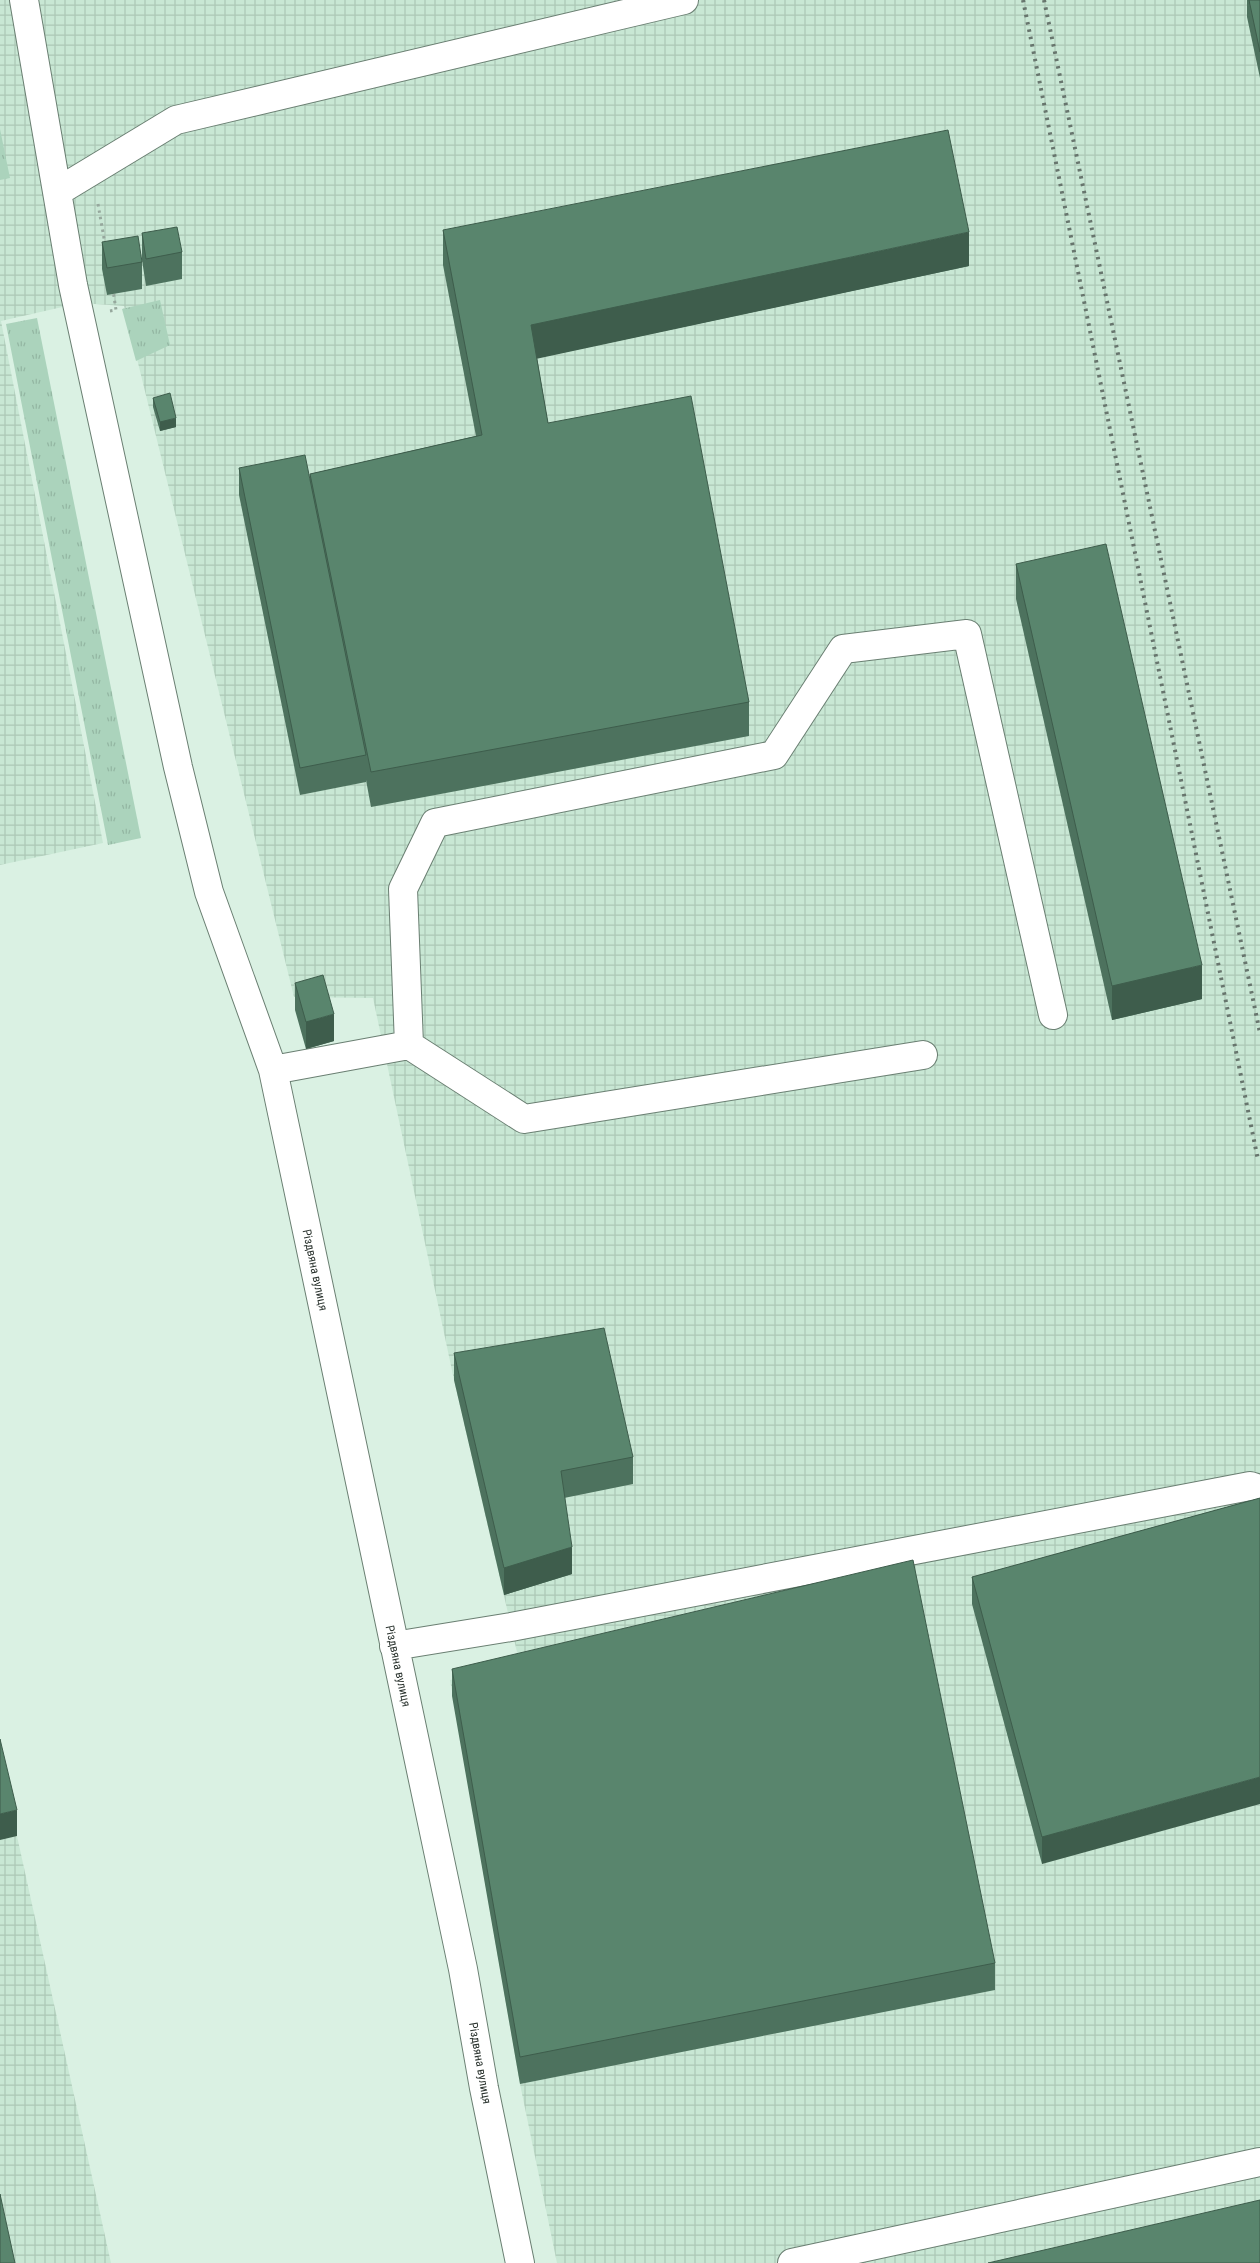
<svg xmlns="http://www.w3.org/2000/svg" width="1260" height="2263" font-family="'Roboto Condensed',sans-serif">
<defs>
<pattern id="industrial-grid" width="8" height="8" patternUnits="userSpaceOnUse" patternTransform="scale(1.25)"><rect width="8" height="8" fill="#c8e7d4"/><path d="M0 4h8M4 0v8" fill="none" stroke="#acc7b6"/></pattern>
<pattern id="grass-tufts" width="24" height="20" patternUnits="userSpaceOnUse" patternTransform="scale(1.25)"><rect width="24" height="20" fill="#abd3bc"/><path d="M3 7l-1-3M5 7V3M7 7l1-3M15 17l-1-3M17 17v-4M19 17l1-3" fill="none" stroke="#93b6a2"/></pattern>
</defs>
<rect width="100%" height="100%" fill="#daf1e3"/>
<path fill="url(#industrial-grid)" d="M0,0h1260v2263h-703l-37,-179 -70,-404 70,-15 -66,-285 -81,-382 -79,-1 -170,-691 -44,-3 -79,18 102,522 -103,22z
M0,1766l17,70 94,427h-111z"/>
<path fill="url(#grass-tufts)" d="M0,129l10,49 -10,2z
M160,300l10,45 -34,16 -14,-52z
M37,318l104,520 -33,7 -102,-521z"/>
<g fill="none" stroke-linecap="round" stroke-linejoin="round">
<defs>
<path id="minor" d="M24,0l33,192 119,-72 508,-120
M57,192l16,93 105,482 31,125 64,178 190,899 21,119 36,175
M409,1045l-6,-156 32,-66 339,-68 69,-106 124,-15 86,381
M273,1070l136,-25 115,74 399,-64
M394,1646l117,-19 739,-141 10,3
M792,2263l468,-101"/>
</defs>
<use href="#minor" stroke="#6a7f72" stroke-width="30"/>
<path stroke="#96a89d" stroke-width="3" stroke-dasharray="2.5 4" stroke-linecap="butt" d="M98,204l7,40
M110,311l6,-1 -3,-20"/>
<use href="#minor" stroke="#fff" stroke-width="28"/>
<path stroke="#67756d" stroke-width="4" stroke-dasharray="2.5 5" stroke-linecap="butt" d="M1023,0l235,1160
M1044,0l216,1033"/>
</g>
<path fill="#4d725e" d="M1247,0h13v78l-13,-61z
M443,230l526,36 -432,92 11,65 201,279v34l-378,71 -5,-27v2l-66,13 -61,-300v-27l71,13v-7l166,-38 -33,-171z
M142,233l40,19v27l-36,7 -4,-26z
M102,242l40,20v27l-35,6 -5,-26z
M153,398l23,29 -16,4 -7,-24z
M1016,564l186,435 -90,21 -96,-421z
M295,983l39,58 -28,8 -11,-39z
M454,1353l179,104v27l-69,14 8,76 -68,21 -50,-215z
M1260,1498l-218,366 -70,-260v-27z
M452,1669l543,294v27l-475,94 -68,-388z"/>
<path fill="#3e5d4c" d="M969,232v34l-438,94v-35z
M176,418v9l-16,4v-9z
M1202,965v34l-90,21v-34z
M334,1014v27l-28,8v-27z
M572,1547v27l-68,21v-27z
M1260,1777v27l-218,60v-27z
M17,1810v26l-17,4v-26z"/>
<path fill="#59856d" stroke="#3e5d4c" d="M1249,0h11v52z
M948,130l21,102 -438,93 17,98 143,-27 58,306 -378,70 -61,-298 172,-39 -39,-205z
M177,227l5,25 -36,7 -4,-26z
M138,236l4,26 -35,6 -5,-26z
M170,393l6,25 -16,4 -7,-24z
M305,455l61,300 -66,13 -61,-300z
M1106,544l96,421 -90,21 -96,-422z
M323,975l11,39 -28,8 -11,-39z
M604,1328l29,129 -72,14 11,76 -68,21 -50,-215z
M1260,1498v279l-218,60 -70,-260z
M913,1560l82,403 -475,94 -68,-388z
M0,1739l17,71 -17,4z
M0,2194l15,69h-15z
M1260,2200v63h-272z"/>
<g text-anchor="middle" stroke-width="4.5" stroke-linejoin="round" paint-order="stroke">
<g font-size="12" fill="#29322d" stroke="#fff">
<text transform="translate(315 1270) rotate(78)" y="4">Різдвяна вулиця</text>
<text transform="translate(398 1666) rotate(78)" y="4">Різдвяна вулиця</text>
<text transform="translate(480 2063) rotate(80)" y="4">Різдвяна вулиця</text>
</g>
</g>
</svg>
